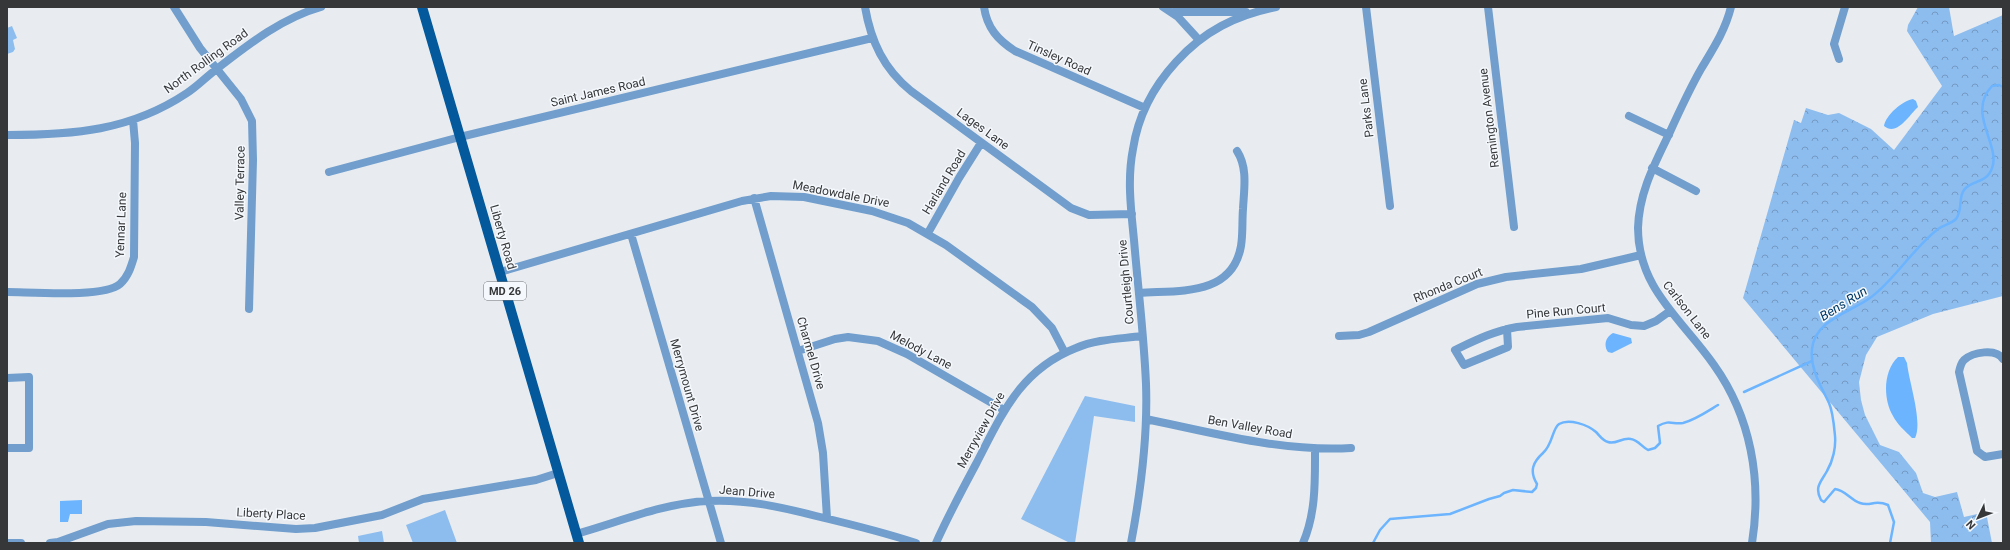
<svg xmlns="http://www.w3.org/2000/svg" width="2010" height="550" font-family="Roboto,sans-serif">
<defs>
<pattern id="forest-crowns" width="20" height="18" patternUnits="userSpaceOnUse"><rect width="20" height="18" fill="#8dbdef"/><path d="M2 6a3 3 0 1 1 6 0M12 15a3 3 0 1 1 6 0" fill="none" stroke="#749ac3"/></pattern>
</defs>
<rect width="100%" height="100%" fill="#e8ecf0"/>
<path fill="url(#forest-crowns)" d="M1918,7h31l5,29 49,-21v281l-70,18 -56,23 -11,18 -7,27 2,18 4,15 15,30 19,7 17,21 7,20 12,4 22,-5 7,25 22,-5 6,31h-61l-1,-21 -187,-224 51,-178 7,3 5,-15 22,7 11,-2 32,16 23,21 48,-64 -35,-55 1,-6z"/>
<path fill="#8dbdef" d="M12,26l5,12 -4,2 2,9 -2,3 -6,2v-26z
M1085,396l50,10v16l-41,-6 -19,127h-5l-49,-24z
M445,510l12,33h-44l-7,-18z
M382,531l2,12h-25l-1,-7z"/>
<path fill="#6cb4fe" d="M1913,99l3,2 2,6c-8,7 -21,30 -34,19 2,-11 18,-25 29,-27z
M1613,333l18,5 1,5 -20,10 -4,-1c-5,-7 -2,-15 5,-19z
M1898,357h6l3,6c2,19 16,59 8,75h-3c-7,-7 -15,-14 -19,-22 -10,-17 -10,-45 5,-59z
M82,500v14h-12l-2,8h-8v-21z"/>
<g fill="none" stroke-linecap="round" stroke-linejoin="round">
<path stroke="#6cb4fe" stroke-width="2.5" d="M1744,392l68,-31
M1373,543l7,-13 10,-11 60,-5 39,-15 11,-3 4,-3 9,-3 19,2 4,-4 1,-4c-8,-13 -4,-22 6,-31 10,-9 9,-24 16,-29 10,-6 29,1 37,8 4,4 6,8 12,10 8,3 14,-5 23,-3 7,1 11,8 17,11l7,-2 5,-5 -2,-17c12,-7 15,-1 25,-3 12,-3 25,-12 35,-18
M1890,543l4,-21 -6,-17c-14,-6 -17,2 -28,-2 -9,-3 -15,-13 -25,-14l-11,13 -3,-2c-7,-13 0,-18 6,-29 6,-10 9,-24 8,-35 -1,-10 -2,-24 -6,-33 -8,-17 -19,-34 -17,-54 3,-29 37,-36 58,-51 24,-17 43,-50 68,-69 5,-4 13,-5 18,-10 7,-9 2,-21 8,-29 6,-9 19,-7 25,-16 18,-25 -25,-58 3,-88l7,-1 4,2"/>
<path stroke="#719ecd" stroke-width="8" d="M174,7l26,41 41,51 11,22 1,39 -4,149
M865,7c6,35 19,62 46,84l160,117 18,7 43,-1
M984,7c3,21 14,33 31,44l130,57
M1163,7l15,10 21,23
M1366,7l24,199
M1488,7l26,220
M1731,7c-6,24 -18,42 -30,62 -12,21 -22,43 -32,65 -15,31 -30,59 -31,94 0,61 44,91 76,137 37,52 48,115 38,178
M1173,12h73
M1839,59l-5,-15 11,-37
M1629,116l40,19
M7,135c66,0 123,-4 180,-42 11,-7 20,-17 31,-25 31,-24 64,-50 103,-61
M1652,168l44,23
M329,172l131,-35 412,-99
M754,198l64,225 5,30 4,65
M928,233l31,-55 22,-35
M631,234l90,309
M500,272l242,-71 29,-5 33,1 68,14 36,12 38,22 86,62 20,21 13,25
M7,292c23,0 97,6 113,-8 8,-7 11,-17 14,-27l1,-114 -2,-23
M1139,293c39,-3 93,4 102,-47 2,-12 1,-25 2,-37 1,-20 5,-41 -6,-58
M1507,329l1,18 -44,18 -9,-15c21,-10 39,-19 62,-23l91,-9 23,7 13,1 12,-5 14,-10
M1339,336l20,-1 10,-3 108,-48 29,-7 75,-8 60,-14
M798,351l37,-12 13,-2 30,4 29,13 97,56
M2003,359c-7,-11 -30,-7 -39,1 -3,3 -4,7 -5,12l18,79 8,6 18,-3
M7,378l22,-1v71h-22
M1146,419c68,14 136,33 205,29
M576,534c43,-12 88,-31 132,-33 38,-2 73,6 108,15 34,8 67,16 100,27
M7,543h14
M50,543l8,-1 50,-18 28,-3 70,1 90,7 19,-1 67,-13 41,-16 113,-19 22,-7
M936,543c12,-27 26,-53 40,-79 26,-50 44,-94 100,-116 21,-9 44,-9 66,-12
M1131,543c10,-53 17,-105 15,-159 -2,-48 -8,-96 -12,-144 -3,-30 -7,-61 -1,-91 5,-33 21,-63 43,-87 28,-31 60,-47 100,-55
M1303,543c13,-30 12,-62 12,-94"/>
<path stroke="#03599b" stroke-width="10" d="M422,7l157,536"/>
</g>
<g text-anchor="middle" stroke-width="3" stroke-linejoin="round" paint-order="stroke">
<rect fill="#f5f9fd" stroke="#6f7174" stroke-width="1" x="484" y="282" width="42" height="18" rx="3"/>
<g font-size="11" font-weight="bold" fill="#363739">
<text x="505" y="295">MD 26</text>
</g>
<g font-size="12" fill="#363739" stroke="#f5f9fd">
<text transform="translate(1059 58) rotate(24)" y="4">Tinsley Road</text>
<text transform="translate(206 61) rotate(-36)" y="4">North Rolling Road</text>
<text transform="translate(598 92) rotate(-13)" y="4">Saint James Road</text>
<text transform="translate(1366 108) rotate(-97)" y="4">Parks Lane</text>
<text transform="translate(1489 118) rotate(-97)" y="4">Remington Avenue</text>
<text transform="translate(983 129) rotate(36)" y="4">Lages Lane</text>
<text transform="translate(944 182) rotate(-59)" y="4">Harland Road</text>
<text transform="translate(240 183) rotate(-89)" y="4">Valley Terrace</text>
<text transform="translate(841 194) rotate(11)" y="4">Meadowdale Drive</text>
<text transform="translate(121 225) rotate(-88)" y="4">Yennar Lane</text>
<text transform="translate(503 237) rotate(74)" y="4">Liberty Road</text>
<text transform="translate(1126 282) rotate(-95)" y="4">Courtleigh Drive</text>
<text transform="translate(1448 285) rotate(-22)" y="4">Rhonda Court</text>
<text transform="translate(1687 310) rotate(52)" y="4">Carlson Lane</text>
<text transform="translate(1566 311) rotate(-5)" y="4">Pine Run Court</text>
<text transform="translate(921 350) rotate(28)" y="4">Melody Lane</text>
<text transform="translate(811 353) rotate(74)" y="4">Charmel Drive</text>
<text transform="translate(687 385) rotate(74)" y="4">Merrymount Drive</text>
<text transform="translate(1250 427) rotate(10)" y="4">Ben Valley Road</text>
<text transform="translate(981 430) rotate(-61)" y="4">Merryview Drive</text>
<text transform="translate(747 492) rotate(5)" y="4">Jean Drive</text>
<text transform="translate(271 514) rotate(3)" y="4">Liberty Place</text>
</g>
<g font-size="13" font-style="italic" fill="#013966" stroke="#f5f9fd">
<text transform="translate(1843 303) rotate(-32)" y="5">Bens Run</text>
</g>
</g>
<rect width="2010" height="550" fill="none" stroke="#363739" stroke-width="16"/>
<g transform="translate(1978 518) rotate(227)" stroke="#f5f9fd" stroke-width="3" paint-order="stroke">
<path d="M0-3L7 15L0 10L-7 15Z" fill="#363739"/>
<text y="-6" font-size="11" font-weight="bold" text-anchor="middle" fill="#363739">N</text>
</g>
</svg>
